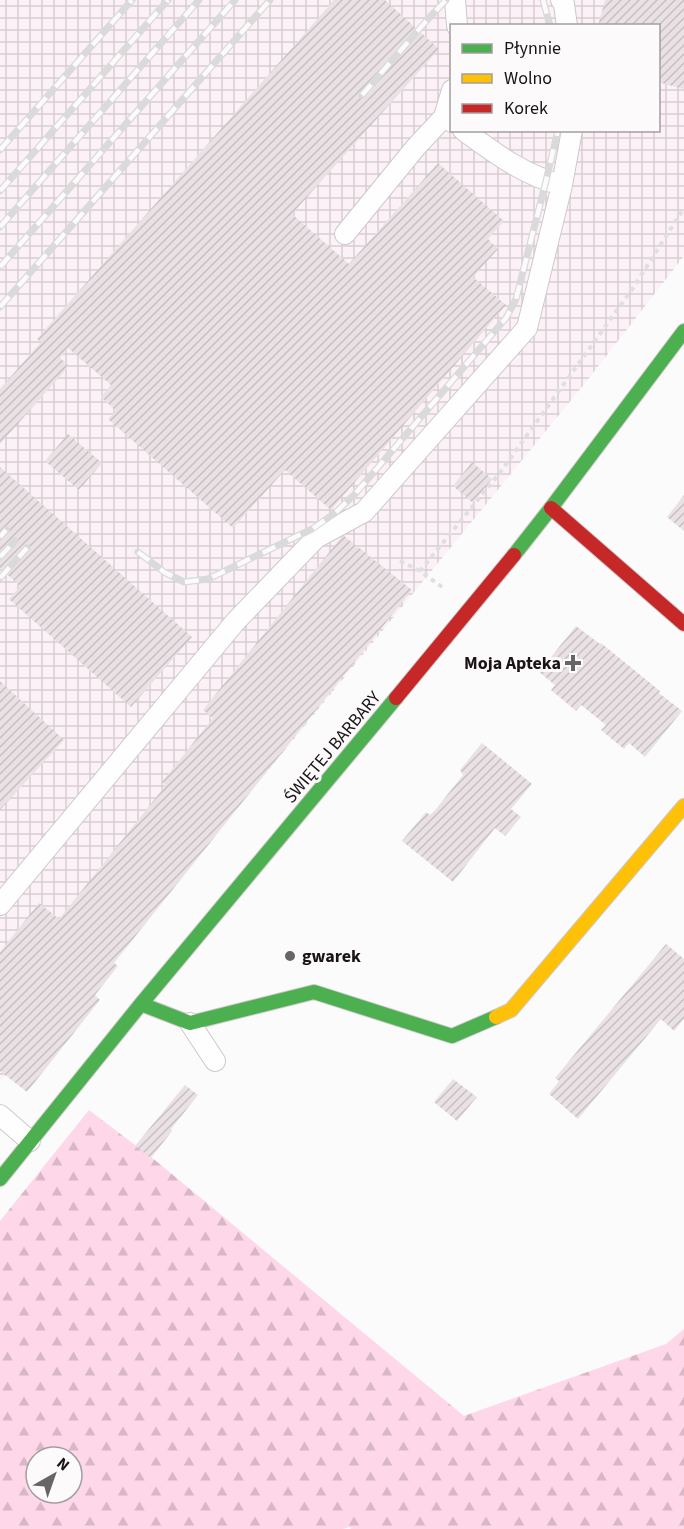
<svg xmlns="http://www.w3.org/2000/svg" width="684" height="1529" font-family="'Source Sans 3',sans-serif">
<defs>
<pattern id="industrial-grid" width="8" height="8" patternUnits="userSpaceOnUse" patternTransform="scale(1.5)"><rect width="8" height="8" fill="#fcf1f6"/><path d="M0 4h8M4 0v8" fill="none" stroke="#d7ced2"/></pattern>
<pattern id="forest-firs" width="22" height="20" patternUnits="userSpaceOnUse" patternTransform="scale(1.5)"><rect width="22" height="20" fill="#fed7e8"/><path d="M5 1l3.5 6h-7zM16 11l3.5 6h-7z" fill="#d9b8c6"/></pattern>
<pattern id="building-hatch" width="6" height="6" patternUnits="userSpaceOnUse" patternTransform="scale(1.5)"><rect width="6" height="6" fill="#e9e1e4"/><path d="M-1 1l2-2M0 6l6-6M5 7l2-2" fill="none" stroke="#c7c0c3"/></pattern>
</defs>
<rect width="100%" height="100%" fill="#fcfbfb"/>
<path fill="url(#industrial-grid)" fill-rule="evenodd" d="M0,0h684v256l-98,126 -315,385 -271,315zM452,26h206v104h-206z"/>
<path fill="url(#forest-firs)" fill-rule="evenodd" d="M89,1110l67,51 308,255 202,-72 18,-15v200h-333l-1,-2 -7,2h-343v-308zM36,1457h36v36h-36z"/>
<path fill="url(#building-hatch)" d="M334,0h51l54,49 -147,165 57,50 89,-101 66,58 -16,18 10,10 -25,28 33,28 -175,205 -46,-40 -52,58 -125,-109 8,-8 -15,-14 10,-12 -43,-37 -8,10 9,8 -69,78v-55l41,-47 -4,-3z
M605,0h79v89l-26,-7v-56h-60z
M68,434l34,29 -23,27 -34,-29z
M472,462l20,17 -19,24 -20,-17z
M0,467l192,170 -61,70 -122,-108 11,-13 -20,-18z
M684,495v36l-17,-14z
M343,535l69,55 -298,373 4,3 -23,29 5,5 -73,92 -27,-21v-119l39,-49 20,16 107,-134 -4,-3 51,-64 -10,-8z
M576,626l24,18 1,-1 59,48 -1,2 23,18 -37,46 -16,-14 -5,6 -23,-19 5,-5 -25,-20 -5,6 -25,-21 4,-5 -16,-13z
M0,681l64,59 -64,70z
M482,743l50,41 -21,25 10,8 -16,19 -10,-8 -42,54 -51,-41 24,-29 4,3 6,-6 27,-34 -3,-5z
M666,944l18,15v60l-10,12 -13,-12 -83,100 -29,-25 10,-13 -4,-3z
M453,1079l24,18 -20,24 -23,-19z
M185,1085l13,10 -27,34 1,2 -21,27 -16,-12z"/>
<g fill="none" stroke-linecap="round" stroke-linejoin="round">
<defs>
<path id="lane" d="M455,0l2,26
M561,0l3,4 3,22
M444,117l8,-27
M463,130c30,22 62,46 99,55
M345,234l71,-87 28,-30 8,5
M0,905l236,-284 80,-83 48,-26 163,-184 35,-143 10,-55
M190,1023l25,38
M0,1115l30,26"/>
<path id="fast" d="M514,555l37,-47 133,-177
M141,1004l49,19 124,-31 138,44 44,-19
M0,1179l141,-175 255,-306"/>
<path id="slow" d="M496,1017l15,-7 173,-204"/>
<path id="jam" d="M551,508l133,116
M396,698l118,-143"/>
</defs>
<use href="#lane" stroke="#ccc9ca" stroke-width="22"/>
<use href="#fast" stroke="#ccc9ca" stroke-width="16"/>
<use href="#slow" stroke="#ccc9ca" stroke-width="16"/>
<use href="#jam" stroke="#ccc9ca" stroke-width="16"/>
<path stroke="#dfdfdf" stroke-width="4" stroke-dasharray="4.5 4.5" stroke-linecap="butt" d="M400,561l20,10
M442,587l-22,-16 82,-101 131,-182 51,-80"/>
<use href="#lane" stroke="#fffefe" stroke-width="20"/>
<use href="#fast" stroke="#4caf50" stroke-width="14"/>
<use href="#slow" stroke="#ffc107" stroke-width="14"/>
<use href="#jam" stroke="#c62828" stroke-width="14"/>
<defs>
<path id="rail" d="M543,0l7,26
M362,95l66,-76 18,-19
M0,150l132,-150
M0,191l168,-191
M0,227l199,-227
M0,267l235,-267
M0,307l270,-307
M0,537l6,-7
M138,552l26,20 20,10 24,-3 104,-50 23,-16 20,-19 151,-176 10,-19 30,-118 12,-51
M0,557l15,-16
M0,578l27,-30"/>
</defs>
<use href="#rail" stroke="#dadada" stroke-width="7"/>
<use href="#rail" stroke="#fdfafb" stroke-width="4.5" stroke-dasharray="14" stroke-linecap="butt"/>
</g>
<g fill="#686566" stroke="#fdfafb" stroke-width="2">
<path d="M570 654h6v6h6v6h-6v6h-6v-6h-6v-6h6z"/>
<circle cx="290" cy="956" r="6"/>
</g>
<g text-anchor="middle" stroke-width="6" stroke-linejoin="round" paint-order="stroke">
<g font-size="18" font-weight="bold" fill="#191416" stroke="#fdfafb" text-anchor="end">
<text x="561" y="669">Moja Apteka</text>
<text x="302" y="962" text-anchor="start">gwarek</text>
</g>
<g font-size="18" fill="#191416" stroke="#fdfafb">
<text transform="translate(332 747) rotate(-50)" y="6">ŚWIĘTEJ BARBARY</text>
</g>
</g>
<rect x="450" y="24" width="210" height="108" fill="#fdfafb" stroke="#a29e9f" stroke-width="1.5"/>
<rect x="462" y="44" width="30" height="9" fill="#4caf50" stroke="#a29e9f" stroke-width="1.5"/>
<text x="504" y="54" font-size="18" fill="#191416">Płynnie</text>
<rect x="462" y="74" width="30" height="9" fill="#ffc107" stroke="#a29e9f" stroke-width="1.5"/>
<text x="504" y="84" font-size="18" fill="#191416">Wolno</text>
<rect x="462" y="104" width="30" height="9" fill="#c62828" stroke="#a29e9f" stroke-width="1.5"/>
<text x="504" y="114" font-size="18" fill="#191416">Korek</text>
<g transform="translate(54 1475) rotate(40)"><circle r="28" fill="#fdfafb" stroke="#a29e9f" stroke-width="1.5"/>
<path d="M0-4.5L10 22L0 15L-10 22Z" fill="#686566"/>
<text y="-9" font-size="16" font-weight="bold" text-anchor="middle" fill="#191416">N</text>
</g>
</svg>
